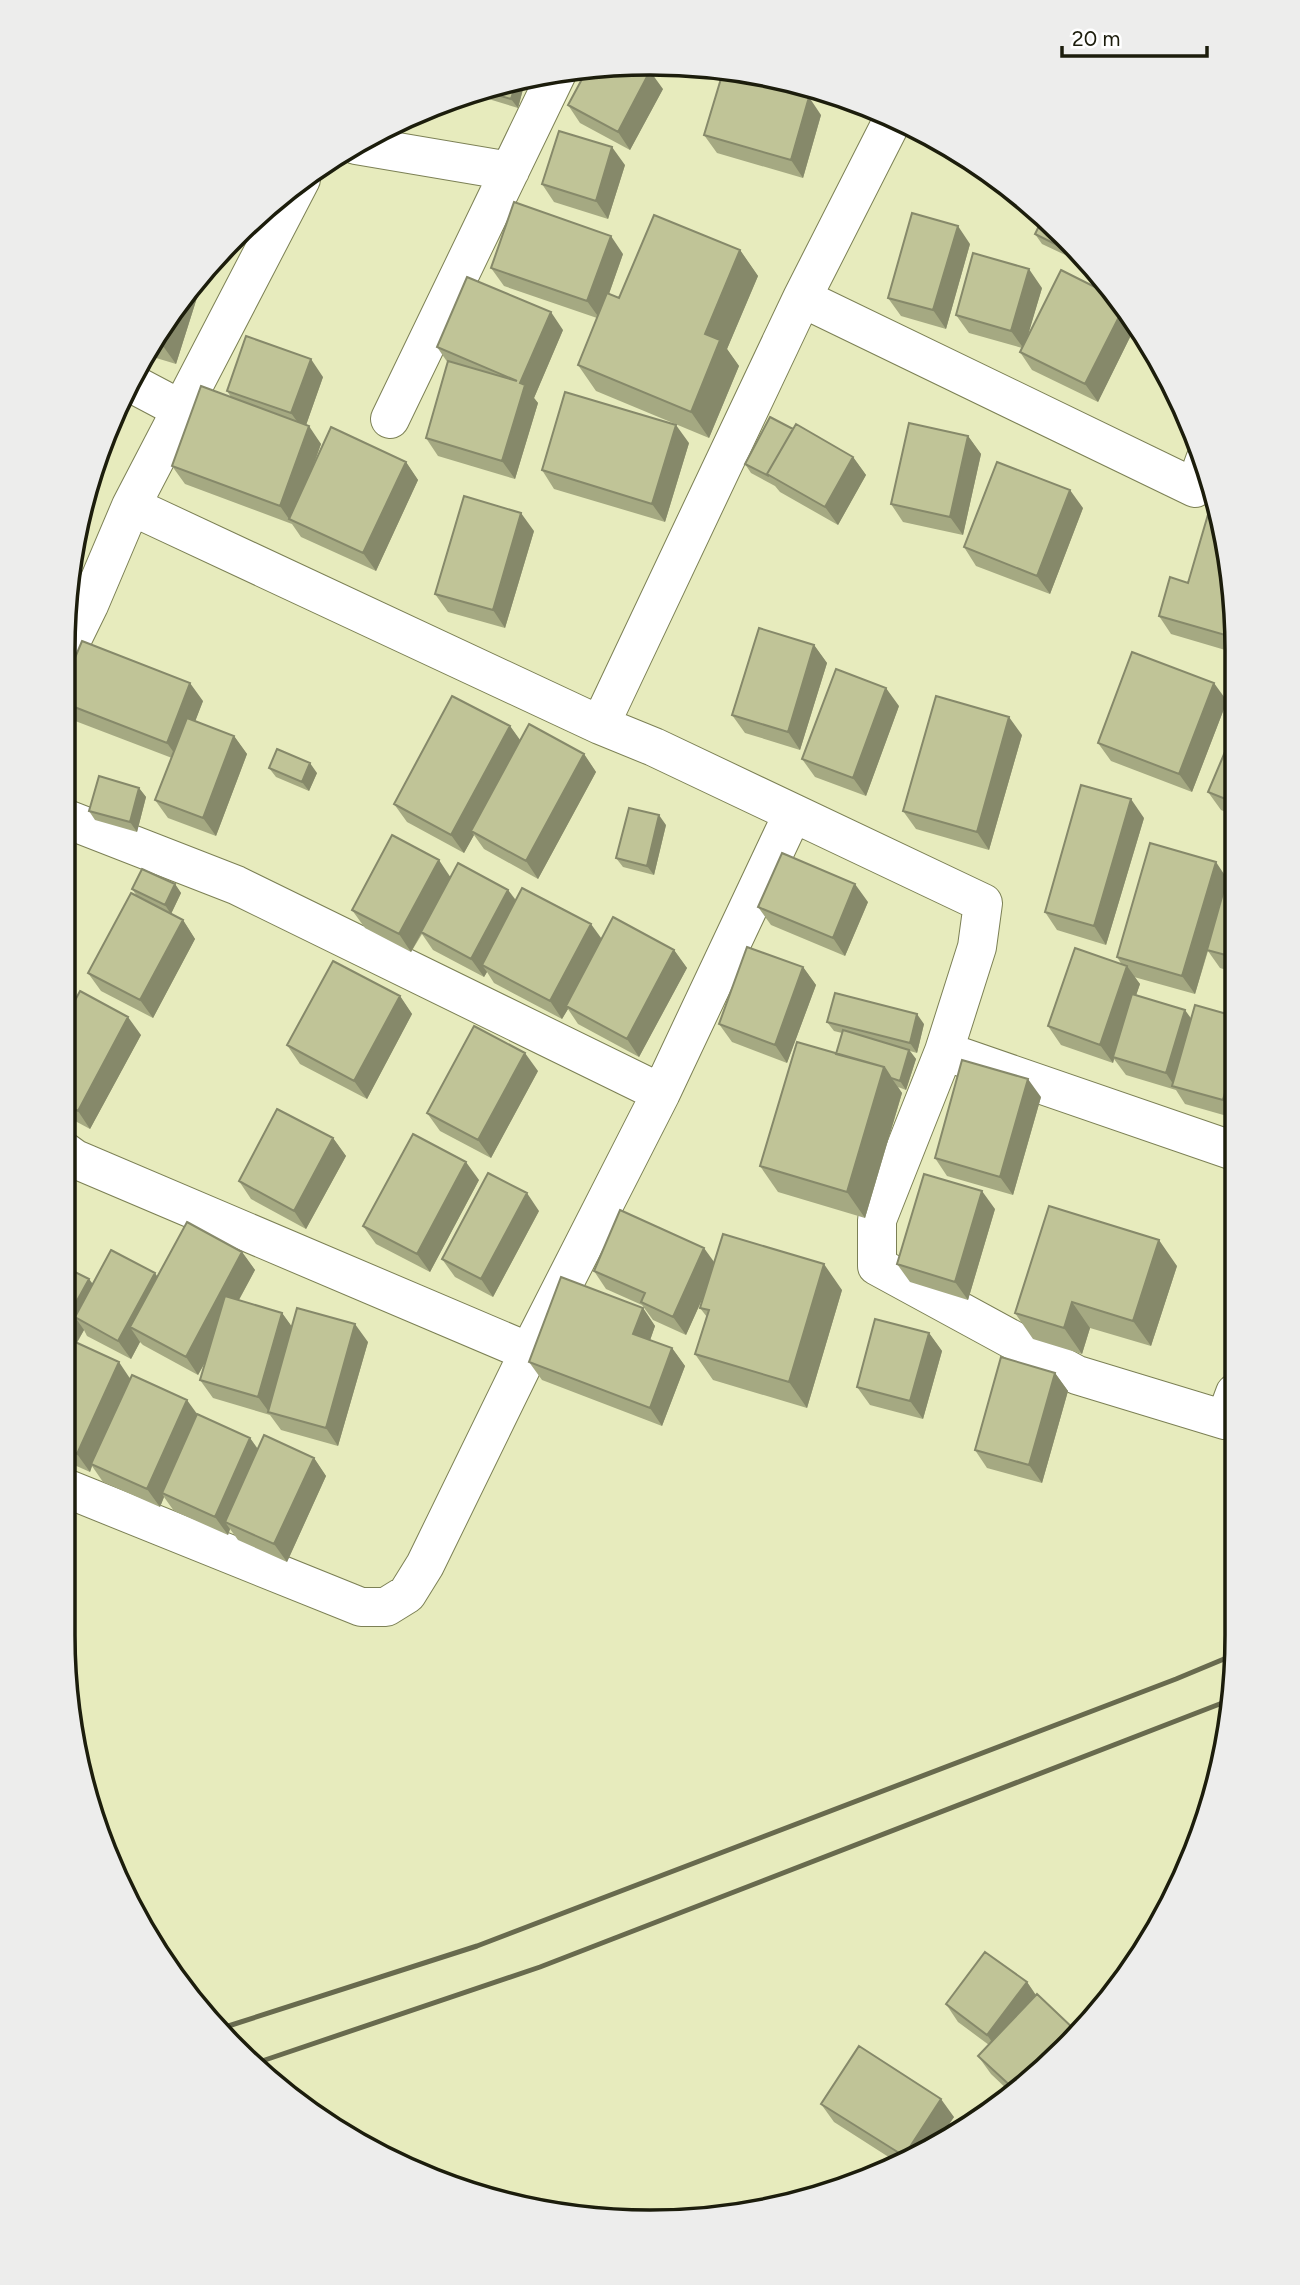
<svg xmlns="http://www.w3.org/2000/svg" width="1300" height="2285" font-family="Figtree,sans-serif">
<rect width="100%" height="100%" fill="#e7ebbd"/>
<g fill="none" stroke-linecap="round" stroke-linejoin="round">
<defs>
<path id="minor" d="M356,145l154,26
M802,298l393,190 10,-28
M131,383l51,27
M390,419l167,-346
M131,506l469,219 54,22 329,156 -6,44 -33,104 -67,169v46l200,109 148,45 10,-27
M64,656l25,-51 42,-99 170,-327
M600,725l202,-427 91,-179
M64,818l172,67 425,208
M944,1051l290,100
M64,1151l11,8 454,193
M63,1487l298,120h25l21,-13 18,-29 104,-213 132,-259 132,-280"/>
</defs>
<use href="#minor" stroke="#7c8055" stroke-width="40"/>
<use href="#minor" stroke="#fff" stroke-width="38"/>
<path stroke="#686a4e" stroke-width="5" d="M222,2028l255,-82 699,-267 60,-25
M259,2062l281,-95 690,-267"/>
</g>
<path fill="#a5a982" d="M526,78l-8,30 -36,-11 -5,-6 21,-8z
M663,89l-33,61 -50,-27 -12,-18z
M821,115l-18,63 -86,-25 -13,-18z
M625,165l-17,54 -54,-17 -12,-18z
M1035,234l30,1 16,19 -3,7 -36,-17z
M970,244l-24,85 -45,-13 -13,-18z
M740,250l18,26 -31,73 12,17 -30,72 -113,-47 -18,-26 19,-47 -93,-32 -13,-18 132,-14 -14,40 10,4z
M207,266l-31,98 -33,-10z
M1042,288l-15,49 90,-39 20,25 -39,79 -66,-32 -12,-18 2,-4 -53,-15 -13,-18z
M563,330l-29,68 4,5 -23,76 -77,-23 -12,-18 22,-75 -11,-16z
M323,377l-17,48 15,19 -8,22 93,-4 12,18 -42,91 -75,-34 -9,-13 -107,-40 -13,-18 59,-69 -4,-6z
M793,429l60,28 13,18 -28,50 -58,-33 -5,-6 -24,-13 -6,-9z
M968,436l13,18 -18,81 -60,-13 -12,-18z
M689,443l-24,79 -111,-33 -12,-19z
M1083,508l-33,86 -74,-28 -12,-19z
M534,531l-29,97 -57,-16 -13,-18z
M1232,574v78l-61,-18 -12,-18 29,-33z
M814,645l13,18 -27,87 -55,-17 -13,-18z
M64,684l139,17 -8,20 39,15 13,18 -31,82 -48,-18 -13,-18 17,-42 -102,-39 -6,-9z
M1227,701l-35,91 -81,-31 -13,-18z
M899,706l-33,90 -51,-19 -13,-18z
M510,726l10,15 64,13 12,18 -58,107 -54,-30 -10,-14 -10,18 -57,-31 -13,-18z
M1233,733v82l-12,-5 -13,-18z
M1022,735l-33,115 -73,-21 -13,-18z
M269,768l48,5 -8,18 -33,-14z
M139,788l7,9 -9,35 -42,-12 -6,-9z
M1144,818l-38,127 -49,-15 -12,-18z
M666,825l-12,50 -31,-8 -7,-9z
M1233,873v99l-13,-4 -12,-17 -13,43 -61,-17 6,7 -4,11 55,23 43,-2v102l-49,-14 -9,-14 -50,-15 -12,-16 -1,4 -52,-18 -13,-19 74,-61 -5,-8z
M450,876l58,14 8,10 86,39 72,11 13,18 -48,89 -61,-33 -10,-15 -6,10 -68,-36 -7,-11 -3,5 -51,-27 -11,-16 -11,18 -46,-24 -13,-18z
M175,884l6,9 -10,21 12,6 12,19 -42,79 -52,-27 -13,-18 49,-77 -5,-7z
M868,902l-23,54 -74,-31 -13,-18z
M803,967l13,18 -29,78 -55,-21 -13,-18z
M400,996l12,18 -45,85 -67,-35 -13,-19z
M64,1021l77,14 -51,94 -26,-14z
M827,1022l97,2 -7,29 -7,-2 6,8 -10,31 -8,-3 4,6 -37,125 -87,-26 -18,-26 76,-112 6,-21 -8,-2z
M538,1071l-47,87 -51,-27 -13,-18z
M1041,1097l-28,98 -66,-19 -12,-18z
M333,1138l13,18 -40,73 -55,-30 -12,-18z
M479,1180l-49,92 -54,-28 -13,-18z
M995,1209l-27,91 -58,-18 -13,-18z
M539,1211l-46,86 -38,-20 -13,-18z
M242,1252l13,18 -16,30 43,13 10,14 76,15 -30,104 -57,-16 -11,-15 -57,-17 -13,-18 6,-19 -8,14 -55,-30 -3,-3 -9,17 -44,-23 -3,-6 -7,13 53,35 67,37 53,23 8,11 56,9 12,18 -39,86 -49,-22 -8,-11 -2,6 -54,-24 -10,-14 -4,10 -57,-25 -11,-16 -2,6 -27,-12v-98l7,-15 -7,-4v-77l26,13 4,5 64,-7z
M714,1262l128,28 -35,118 -94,-28 -18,-26 12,-37 -7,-9 5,-15 -19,42 -33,-15 -11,-15 -36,-16 -12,-18z
M1177,1266l-26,80 -61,-18 -8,26 -49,-15 -18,-26z
M643,1308l12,18 -5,14 22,8 13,18 -23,60 -120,-46 -13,-18z
M929,1333l13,18 -19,68 -53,-14 -13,-18z
M1055,1373l13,18 -26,92 -55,-15 -12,-18z
M1027,1982l9,13 1,82 -26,16 -20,-19 -13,-18 11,-11 -31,-23 -12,-18z
M821,2104l133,13 -13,19 -43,27 -64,-41z"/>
<path fill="#86896a" d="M650,71l13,18 -33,61 -12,-18z
M526,78l-8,30 -7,-9 6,-19z
M809,97l12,18 -18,63 -12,-18z
M612,147l13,18 -17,54 -12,-18z
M958,226l12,18 -24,85 -13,-19z
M611,236l12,18 -23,65 -13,-18z
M1074,246l7,8 -3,7 -7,-9z
M740,250l18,26 -31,73 12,17 -30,72 -18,-26 14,-78z
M207,266l-31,98 -13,-18 11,-35z
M1029,269l13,19 -18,61 -13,-18z
M1124,307l13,16 -39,79 -13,-18z
M551,312l12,18 -29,68 4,5 -23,76 -13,-18 18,-78z
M311,359l12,18 -19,54 -13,-18z
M676,425l13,18 -24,79 -13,-18z
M309,426l12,18 -28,77 -4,-2 -9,-13z
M968,436l13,18 -18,81 -13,-18z
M853,457l13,18 -28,50 -13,-18z
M406,462l12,18 -42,91 -13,-18z
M1070,490l13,18 -33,86 -13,-18z
M521,513l13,18 -29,97 -12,-18z
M814,645l13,18 -27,87 -12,-18z
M190,683l13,18 -23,60 -13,-18z
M1214,683l13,18 -35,91 -13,-18z
M886,688l13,18 -33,90 -13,-18z
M1009,717l13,18 -33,115 -12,-18z
M510,726l13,18 -52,87 3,4 -10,18 -13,-18z
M234,736l13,18 -31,82 -13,-18z
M584,754l12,18 -58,107 -12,-18z
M310,763l7,10 -8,18 -7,-9z
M139,788l7,9 -9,35 -7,-10z
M1131,799l13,19 -38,127 -12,-19z
M659,815l7,10 -12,50 -7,-9z
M439,860l12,18 -40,74 -12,-18z
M1216,862l12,18 -33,114 -13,-18z
M175,884l6,9 -10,21 -6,-9z
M855,884l13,18 -23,54 -12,-18z
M508,890l13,18 -39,57 5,7 -3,5 -13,-18z
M183,920l12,19 -42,79 -13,-18z
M591,924l13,18 -38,64 2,3 -6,10 -12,-18z
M674,950l13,18 -48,89 -12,-18z
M1127,966l13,18 -25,73h-2l1,2 -1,4 -13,-18z
M803,967l13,18 -29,78 -12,-18z
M400,996l12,18 -45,85 -13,-18z
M1185,1010l13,18 -23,59 -9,-14z
M917,1014l7,10 -7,29 -7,-10z
M128,1017l13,18 -51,94 -12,-18z
M909,1050l7,9 -10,31 -6,-9z
M525,1053l13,18 -47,87 -13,-18z
M1234,1061v55l-11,-16z
M884,1067l18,26 -37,125 -18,-26z
M1028,1079l13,18 -28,98 -13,-18z
M333,1138l13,18 -40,73 -12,-18z
M466,1162l13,18 -49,92 -13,-18z
M982,1191l13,18 -27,91 -13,-18z
M527,1193l12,18 -46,86 -12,-18z
M1159,1240l18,26 -26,80 -18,-25z
M704,1248l13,18 -31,69 -13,-18z
M242,1252l13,18 -57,105 -12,-18z
M824,1264l18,26 -35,118 -18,-26z
M155,1273l12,18 -37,36 10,15 -9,17 -13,-18z
M89,1279l13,19 -27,19 9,13 -11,19 -10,-15v-8z
M1072,1302l18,26 -8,26 -18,-26z
M643,1308l12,18 -9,26 -13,-18z
M282,1313l13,18 -26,81 -11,-15z
M355,1324l13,18 -30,104 -12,-18z
M929,1333l13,18 -19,68 -13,-18z
M672,1348l13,18 -23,60 -12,-18z
M119,1362l12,18 -40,84 1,2 -2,6 -13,-18z
M1055,1373l13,18 -26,92 -13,-18z
M187,1400l13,18 -38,75 2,4 -4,10 -13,-18z
M250,1438l13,19 -38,65 5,7 -2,6 -13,-18z
M314,1458l12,18 -39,86 -13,-18z
M1027,1982l12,18 -39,53 -13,-18z
M1075,2030l-38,47 -14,8z
M941,2099l13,18 -13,19 -36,22 -1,-2z"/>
<path fill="#c0c497" stroke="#86896a" stroke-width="2" d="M612,64l27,1 11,6 -32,61 -50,-27 20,-37z
M723,72l86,25 -18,63 -87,-25z
M517,80l-6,19 -30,-9 17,-7z
M559,131l53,16 -16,54 -54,-17z
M514,202l97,34 -24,65 -96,-33z
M912,213l46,13 -25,84 -45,-12z
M654,215l86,35 -35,84 15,6 -29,72 -113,-47 29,-72 12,5z
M1043,218l22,17 9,11 -3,6 -36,-18z
M973,253l56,16 -18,62 -55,-16z
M1061,270l56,28 7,9 -39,77 -65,-32z
M467,277l84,35 -31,71 5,2 -23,76 -76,-23 22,-77 69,20 -80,-34z
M174,311l-11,35 -11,-3z
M246,336l65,23 -20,54 -64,-22z
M201,386l108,40 -29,80 -108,-40z
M565,392l111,33 -24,79 -110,-34z
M770,417l23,12 -26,45 2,2 -24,-12z
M909,423l59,13 -18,81 -59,-13z
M796,424l57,33 -28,50 -58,-33z
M331,427l75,35 -43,91 -74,-34z
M997,462l73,28 -33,86 -73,-29z
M464,496l57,17 -28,97 -58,-16z
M1209,511l9,3 14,60v63l-73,-21 11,-39 18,6z
M759,628l55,17 -26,87 -56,-17z
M82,641l108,42 -23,60 -103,-40v-19z
M1132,652l82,31 -35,91 -81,-31z
M836,669l50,19 -33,90 -51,-19z
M452,696l58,30 -59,109 -57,-31z
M936,696l73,21 -32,115 -74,-21z
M187,718l47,18 -31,82 -48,-18z
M529,724l55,30 -58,107 -55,-30z
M1233,733v69l-25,-10z
M277,749l33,14 -8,19 -33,-14z
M99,776l40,12 -9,34 -41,-11z
M1081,785l50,14 -37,127 -49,-14z
M629,808l30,7 -12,51 -31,-8z
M392,835l47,25 -40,74 -47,-24z
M1150,843l66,19 -34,114 -65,-19z
M782,853l73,31 -22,54 -75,-31z
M458,863l50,27 -37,69 -50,-27z
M142,869l33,15 -10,21 -33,-16z
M1229,872l4,1v84l-26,-7z
M522,888l69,36 -41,77 -68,-36z
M131,893l52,27 -43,80 -52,-27z
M613,917l61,33 -47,89 -61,-33z
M747,947l56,20 -28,78 -56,-21z
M1075,948l52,18 -27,79 -52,-19z
M333,961l67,35 -46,85 -67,-36z
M80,991l48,26 -50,94 -14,-7v-83z
M835,993l82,21 -7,29 -83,-21z
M1132,994l53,16 -19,63 -53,-16z
M1195,1005l39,11v45l-11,39 -51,-14z
M474,1026l51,27 -47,87 -51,-27z
M843,1030l66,20 -9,31 -9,-3 -7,-11 -48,-13z
M797,1042l87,25 -37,125 -87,-26z
M962,1060l66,19 -28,98 -65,-19z
M277,1109l56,29 -39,73 -55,-30z
M413,1134l53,28 -49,92 -54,-28z
M488,1173l39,20 -46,86 -39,-20z
M924,1174l58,17 -27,91 -58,-18z
M1049,1206l110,34 -26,81 -61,-19 -8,26 -49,-15z
M620,1210l84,38 -31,69 -32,-15 4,-9 -51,-22z
M187,1222l55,30 -56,105 -56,-30z
M723,1234l101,30 -35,118 -94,-28 14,-44 -9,-2z
M111,1250l44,23 -37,68 -43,-24z
M63,1266l26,13 -26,47z
M561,1277l82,31 -10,26 39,14 -22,60 -121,-46z
M225,1296l57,17 -24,84 -58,-17z
M297,1308l58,16 -29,104 -58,-16z
M875,1319l54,14 -19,68 -53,-14z
M73,1341l46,21 -42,92 -14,-7v-85z
M1001,1357l54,16 -26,92 -54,-15z
M132,1375l55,25 -40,89 -56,-25z
M197,1414l53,24 -35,79 -53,-24z
M264,1435l50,23 -40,86 -49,-22z
M985,1952l42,30 -40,53 -41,-31z
M1037,1994l38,36 -52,55 -8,5 -37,-34z
M859,2046l82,53 -37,57 -83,-52z"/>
<path d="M0 0H1300V2285H0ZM650 75H650A575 575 0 0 1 1225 650V1635A575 575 0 0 1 650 2210H650A575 575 0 0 1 75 1635V650A575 575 0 0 1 650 75Z" fill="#ededec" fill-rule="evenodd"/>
<path fill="none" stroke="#1c1d0c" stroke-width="3.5" d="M650 75H650A575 575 0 0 1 1225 650V1635A575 575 0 0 1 650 2210H650A575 575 0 0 1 75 1635V650A575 575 0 0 1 650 75Z"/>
<path d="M1062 46v10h145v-10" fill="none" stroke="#1c1d0c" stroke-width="3.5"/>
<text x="1072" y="46" font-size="21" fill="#1c1d0c" stroke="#ffffff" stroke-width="5" paint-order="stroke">20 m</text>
</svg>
